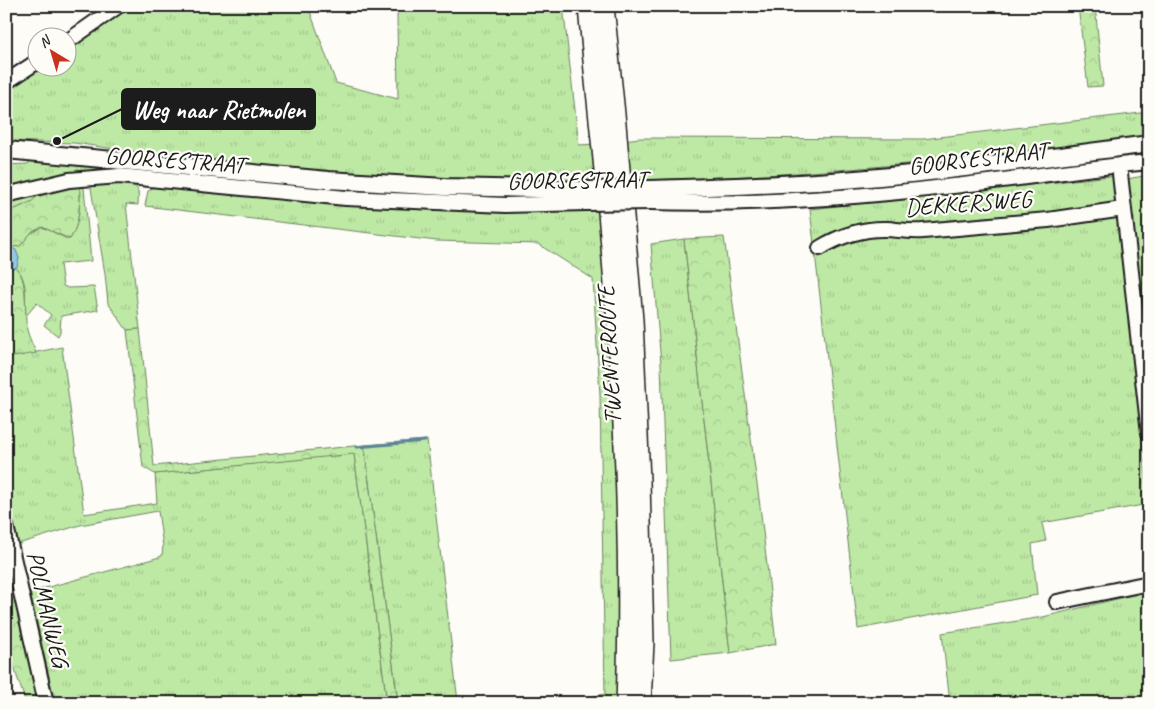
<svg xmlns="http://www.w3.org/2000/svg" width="1155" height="709" font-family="Caveat,sans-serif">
<defs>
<pattern id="grass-tufts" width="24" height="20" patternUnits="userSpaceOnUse" patternTransform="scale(1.25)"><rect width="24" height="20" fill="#bee9a5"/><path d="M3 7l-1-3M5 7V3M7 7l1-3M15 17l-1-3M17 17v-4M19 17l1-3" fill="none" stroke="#a3c78d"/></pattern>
<pattern id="forest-crowns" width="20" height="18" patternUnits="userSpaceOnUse" patternTransform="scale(1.25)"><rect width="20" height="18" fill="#bee9a5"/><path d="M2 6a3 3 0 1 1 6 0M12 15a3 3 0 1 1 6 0" fill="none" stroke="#a3c78d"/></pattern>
</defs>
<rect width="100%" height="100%" fill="#fdfcf7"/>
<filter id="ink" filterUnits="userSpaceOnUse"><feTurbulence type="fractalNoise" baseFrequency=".02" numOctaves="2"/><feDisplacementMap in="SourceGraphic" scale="10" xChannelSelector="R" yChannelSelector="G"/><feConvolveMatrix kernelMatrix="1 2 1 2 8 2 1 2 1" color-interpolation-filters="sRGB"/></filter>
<g filter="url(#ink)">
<path fill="url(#grass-tufts)" stroke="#6d8260" d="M127,6h83v3l36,-3h62l28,77 62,16 -1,-89 16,-4h97l1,2 6,-2h46l16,139 16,-1 4,36h-116l-149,-8 -171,-16 -89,-13 -68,-2v-53l32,-20h30v-20z
M1149,112v25c-174,21 -347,41 -522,43l-4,-40 17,-2 283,1z
M30,161l74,4 -1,5 -32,3 -65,17v-25l22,-1z
M1149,175v201l-22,-197z
M1110,176l3,2 36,326 -107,19 4,18 -14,3 5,51 -179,34 -48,-420z
M121,183c18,2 18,4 17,22l-12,-1 14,125 -13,1 -19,-27 -3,-29 -14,-86 3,-4z
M80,186l4,2 7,73 -31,3 3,22 5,2 26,-1 4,23 -37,6 -1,16 -2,4 -14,-11 7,-10 -14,-12 -12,14c0,-14 4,-40 -10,-49l4,-10 -9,-11 10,-2 11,-12 12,-6 24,12h3c10,-15 10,-36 10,-53z
M155,186l349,24h94l6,66 5,30 6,102 5,189 -1,106h-62l48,-9 -5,-299 -7,-116 -55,-35 -101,-3 -292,-35 3,-15z
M36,193l4,1 -9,8 -25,11v-13z
M684,239l46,414 -59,6 -10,-295 -10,-120z
M62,347l22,167 73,-11 -2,-29 199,-21 33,250h-332l-25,-111 123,-33 9,-3 1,-10 -5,-35 -78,14 -62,19 -12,-54v-133l1,1z
M427,440l31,262 -2,1h-58l-34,-258z
M1149,591v112h-199l-8,-70 101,-16z"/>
<path fill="url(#forest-crowns)" stroke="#6d8260" d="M1078,6h17l8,80 -15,1z
M80,186c0,17 0,38 -10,53l-28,-12 -11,6 -11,13 -14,2v-35l25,-11 9,-8z
M724,237l37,277 15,130 -46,9 -46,-414z
M6,265l5,4 4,-1c14,8 9,47 12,62 2,8 6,15 9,23l-29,5z
M140,329l14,137 210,-21 34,258h-11l-33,-249 -199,20 -12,-7 -16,-137z
M6,558l36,145h-16l-20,-59z"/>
<path fill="#89c9ea" stroke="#5d8498" d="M10,247l6,3 3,8 -2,9 -6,2 -5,-4v-17z"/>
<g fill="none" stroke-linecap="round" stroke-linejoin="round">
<path stroke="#5d8498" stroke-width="3" d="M357,447l68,-6"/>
<defs>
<path id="minor" d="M68,41l50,-35
M6,82l32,-21
M1119,165l30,268
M6,195l63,-15 50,-4 227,22 159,7 81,-2
M651,202c101,3 202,-4 302,-16 66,-7 130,-18 196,-24
M820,248c19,-12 44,-20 67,-19 12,1 24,3 36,2l125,-11 75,-11
M6,526l40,177
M1057,602l92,-19"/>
<path id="major" d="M6,150l322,30 117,7 141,3
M648,189c69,-2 139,-4 208,-10 98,-8 195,-22 293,-35"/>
<path id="highway" d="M588,6c6,73 15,145 21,218 14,159 23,320 17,479
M604,6l12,118 17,196 7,161 4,161 -3,61"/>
</defs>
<use href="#minor" stroke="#1c1c1c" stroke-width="18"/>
<use href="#major" stroke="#1c1c1c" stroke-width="20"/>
<use href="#highway" stroke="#1c1c1c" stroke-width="22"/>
<use href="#minor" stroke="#fdfcf7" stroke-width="14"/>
<use href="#major" stroke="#fdfcf7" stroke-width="16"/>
<use href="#highway" stroke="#fdfcf7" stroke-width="19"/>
<defs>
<path id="minor-bridge" d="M586,203l65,-1"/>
<path id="major-bridge" d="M586,190l62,-1"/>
</defs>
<use href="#minor-bridge" stroke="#1c1c1c" stroke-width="18" stroke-linecap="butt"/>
<use href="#major-bridge" stroke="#1c1c1c" stroke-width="20" stroke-linecap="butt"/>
<use href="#minor-bridge" stroke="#fdfcf7" stroke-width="14"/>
<use href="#major-bridge" stroke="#fdfcf7" stroke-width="16"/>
</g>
</g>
<g text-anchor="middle" stroke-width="4.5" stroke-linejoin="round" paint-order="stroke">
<g font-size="24" fill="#1c1c1c" stroke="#fdfcf7">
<text transform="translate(978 158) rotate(-7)" y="8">GOORSESTRAAT</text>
<text transform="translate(175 160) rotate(4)" y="8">GOORSESTRAAT</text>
<text transform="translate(577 180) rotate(-1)" y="8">GOORSESTRAAT</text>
<text transform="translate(968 203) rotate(-4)" y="8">DEKKERSWEG</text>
<text transform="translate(609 355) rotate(-93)" y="8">TWENTEROUTE</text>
<text transform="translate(48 609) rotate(77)" y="8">POLMANWEG</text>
</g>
</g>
<path fill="none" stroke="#1c1c1c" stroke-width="2" d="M57 141L122 109"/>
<circle fill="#1c1c1c" stroke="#fdfcf7" stroke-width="2" cx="57" cy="141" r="5"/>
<rect fill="#1c1c1c" stroke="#1c1c1c" stroke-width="2" x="122" y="89" width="193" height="40" rx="5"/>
<g font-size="25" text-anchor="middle" font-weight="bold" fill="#fff">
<text x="219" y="118">Weg naar Rietmolen</text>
</g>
<rect width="1155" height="709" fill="none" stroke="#fdfcf7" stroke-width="25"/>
<rect x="12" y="12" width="1130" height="684" fill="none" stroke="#1c1c1c" stroke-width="2" filter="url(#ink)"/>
<g transform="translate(52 52) rotate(322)"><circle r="24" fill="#fdfcf7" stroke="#a3a29f"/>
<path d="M0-4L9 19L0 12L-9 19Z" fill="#c8321e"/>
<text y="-8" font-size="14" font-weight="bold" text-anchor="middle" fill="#1c1c1c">N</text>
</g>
</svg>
